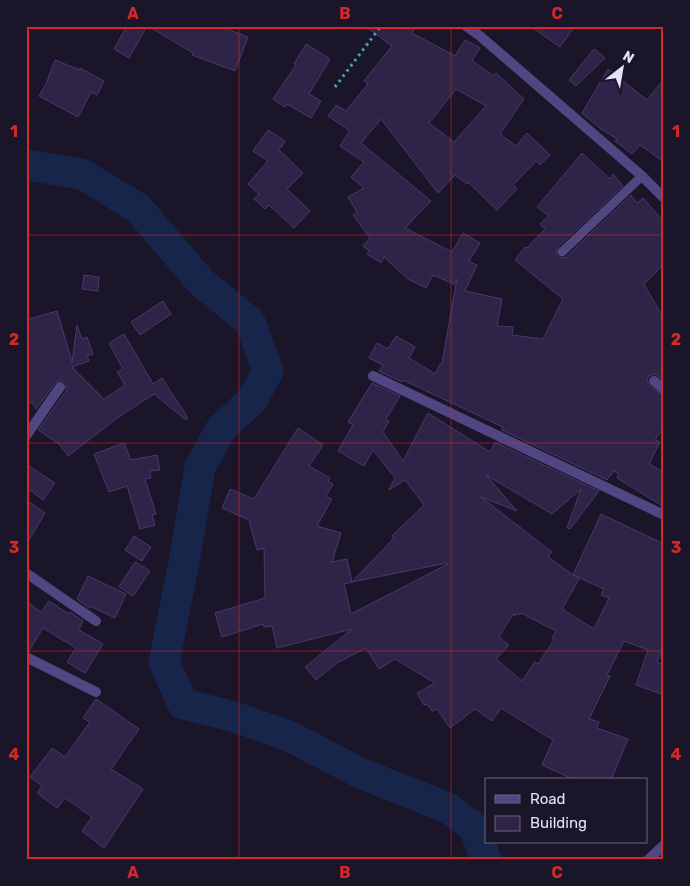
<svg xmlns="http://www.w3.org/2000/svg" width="690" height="886" font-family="Rubik,sans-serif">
<rect width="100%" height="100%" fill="#1a1529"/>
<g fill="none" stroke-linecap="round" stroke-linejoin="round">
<path stroke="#17254b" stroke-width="31" d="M26,165l56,9 56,34 63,74 49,40 18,49 -16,29 -31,29 -21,38 -17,101 -19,94 19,42 52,13 54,19 73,38 86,34 26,19 12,33"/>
</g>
<path fill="#2f2347" stroke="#4a3870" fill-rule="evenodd" d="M127,26h20l-18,32 -15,-9z
M148,26h72l28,11 -13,34 -43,-16 1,-2z
M365,26h52l-5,7 43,23 10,-16 15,8 -8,13 22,15 2,-3 28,26 -24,35 16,12 11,-13 23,22 -10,10 -4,-4 -23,24 4,4 -20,21 -29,-28 -1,2 -12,-9 -17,18 -57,-74 -20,24 70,58 -26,27 47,24 11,-19 17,10 -11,18h-1l9,4 -12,26 37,8 -5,27 16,1 -1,8 31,4 20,-40 -48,-39 10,-13 2,1 18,-19 -5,-5 9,-8 -12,-9 45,-54 28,26 3,-5 10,12 -65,61 -2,6 2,4 5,1 3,-1 65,-62 6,8 6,-5 21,24v42l-20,20 20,35v61l-9,-6 -6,2 -2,4 3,6 14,10v31l-9,13 5,2 -11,22 15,8v35l-47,-29 2,-4 -5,-3 -7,9 -105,-50 1,-3 -100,-47 -1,2 -23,-11 4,-6 -14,-7 8,-15 11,6 8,-13 19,11 -6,11 26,16 6,-11h1l15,-84 -3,5 -21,-9 -7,13 -18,-9 -24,-22 -3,6 -14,-9 2,-3 -6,-5 7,-8 -17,-23 4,-3 -9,-15 16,-9 -13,-11 13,-15 -24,-16 10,-15 -22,-15 8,-11 10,6 22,-27 -4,-3 28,-35zM456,89l30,17 -32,36 -25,-19z
M530,26h45l-15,21z
M306,44l24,15 -21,35 12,7 -10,17 -24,-14 -2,3 -12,-8 23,-34 -2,-1z
M594,49l11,9 -29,28 -7,-6z
M55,60l25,10v-2l24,13 -7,14 -6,-3 -13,25 -39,-21 7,-12z
M608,69l39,31 17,-21v83l-24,-17 -8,9 -17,-13 2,-2 -16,-10 -19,-16z
M268,130l17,11 -6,9 24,23 -16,16 23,22 -16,17 -25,-23 -4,4 -11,-10 5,-5 -11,-10 20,-23 -15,-10z
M84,275l15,2 -1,14 -16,-2z
M163,301l8,13 -31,21 -9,-13z
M57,311l15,51 5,-37 5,14 5,-2 6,17 -6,2 2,5 -17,6 32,32 21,-14 -8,-13 6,-3 -14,-26 15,-9 29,50 9,-6 26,40 -2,2 -32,-26 -34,22 -52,40 -9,-12 -21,-14 28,-39v-7l-5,-4 -6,3 -19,26 -4,-7 -6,3v-85z
M372,383l28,13 -14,23 3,2 -6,11 20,29 25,-48 62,39 5,-10 104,49 -29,38 -3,-1 14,-39 -29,25 -66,-39 31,36 -36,-14 71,55 -4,5 31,22 -17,30 32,20 15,-31 -8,-3 3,-6 -31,-14 28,-61 63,30v103l-7,15 7,3v30l-28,-10 12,-35 -24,-9 -17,34 3,1 -21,43 10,3 -2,6 31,11 -17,41h-36l-33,-15 11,-25 -52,-32 -9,13 -17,-12 -25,19 -13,-19 -5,2 -5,-7 -3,1 -7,-12 18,-10 -40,-24 -16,10 -13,-21 -29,15 -21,17 -11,-13 47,-38 -75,19 -5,-22 -8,1 -1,-3 -41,13 -7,-24 50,-15 -1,-50 -7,2 -8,-30 -27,-12 8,-19 24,10 44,-71 25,17 -14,21 21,12 -2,3 5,3 -7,12 6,3 -15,27 24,7 -9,29 15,-3 5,23 -8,2 7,30 97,-50 -1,-1 -95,19 42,-44 -2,-2 32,-31 -19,-25 -16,10 6,-12 -22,-28 -9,16 -26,-15 15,-26 -5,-3zM516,613l3,2 2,-2 35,18 -4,7 2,2 -16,24 -3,-2 -13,19 -26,-22 13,-14 -10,-8 14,-23 2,2z
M124,443l7,17 26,-5 3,15 -10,1 1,7 -6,1 11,35 -4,1 3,10 -15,4 -13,-43 -18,6 -15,-38z
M26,464l29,19 -12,17 -17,-13z
M26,500l19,13 -19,32z
M134,536l17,11 -9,14 -17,-11z
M135,562l15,9 -17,25 -14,-9z
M88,576l38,18 -11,24 -25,-12 -1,2 -12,-9z
M26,601l15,11 8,-11 20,13 1,-2 13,9 -4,9 24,14 -18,29 -18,-11 9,-14 -33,-20 -14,23 -3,-1z
M96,699l43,30 -28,40 32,20 -39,59 -22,-17 10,-14 -27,-19 -8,10 -20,-15 5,-7 -12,-9 22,-29 13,9 25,-35 -7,-4z"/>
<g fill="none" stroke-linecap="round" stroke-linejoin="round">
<path stroke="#42a8ae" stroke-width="3" stroke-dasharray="2.5 4" stroke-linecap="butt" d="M335,87l46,-61"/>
<path stroke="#4f4682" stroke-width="9" d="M562,252l80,-76"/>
<path stroke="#4f4682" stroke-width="10" d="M466,26l14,10 162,140 22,22
M373,376l291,139
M654,381l10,8
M26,436l34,-49
M26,573l70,48
M26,657l70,35
M648,860l16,-15"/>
</g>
<path fill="none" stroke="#d62828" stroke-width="1" stroke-opacity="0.55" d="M239,26v834M451,26v834M26,235h638M26,443h638M26,651h638"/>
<rect width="690" height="886" fill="none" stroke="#1a1529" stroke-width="55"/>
<rect x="485" y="778" width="162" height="65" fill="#1a1529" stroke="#6c677d"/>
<rect x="495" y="795" width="25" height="8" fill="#4f4682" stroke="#6c677d"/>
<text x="530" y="804" font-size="15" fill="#e7e1fb">Road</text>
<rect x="495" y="816" width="25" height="15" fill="#2f2347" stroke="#6c677d"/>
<text x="530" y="828" font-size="15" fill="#e7e1fb">Building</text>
<g transform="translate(622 68) rotate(31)" stroke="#1a1529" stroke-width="4" paint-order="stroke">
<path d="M0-4L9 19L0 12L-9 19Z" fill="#e7e1fb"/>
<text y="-8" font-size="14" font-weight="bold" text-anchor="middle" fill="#e7e1fb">N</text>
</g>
<rect x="28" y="28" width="634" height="830" fill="none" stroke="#d62828" stroke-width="2"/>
<g font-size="16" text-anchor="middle" font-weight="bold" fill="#d62828">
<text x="133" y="19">A</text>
<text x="345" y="19">B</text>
<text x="557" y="19">C</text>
<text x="14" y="137">1</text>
<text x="676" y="137">1</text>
<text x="14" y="345">2</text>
<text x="676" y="345">2</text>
<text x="14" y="553">3</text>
<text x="676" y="553">3</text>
<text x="14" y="760">4</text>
<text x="676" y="760">4</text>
<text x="133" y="878">A</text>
<text x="345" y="878">B</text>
<text x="557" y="878">C</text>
</g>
</svg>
